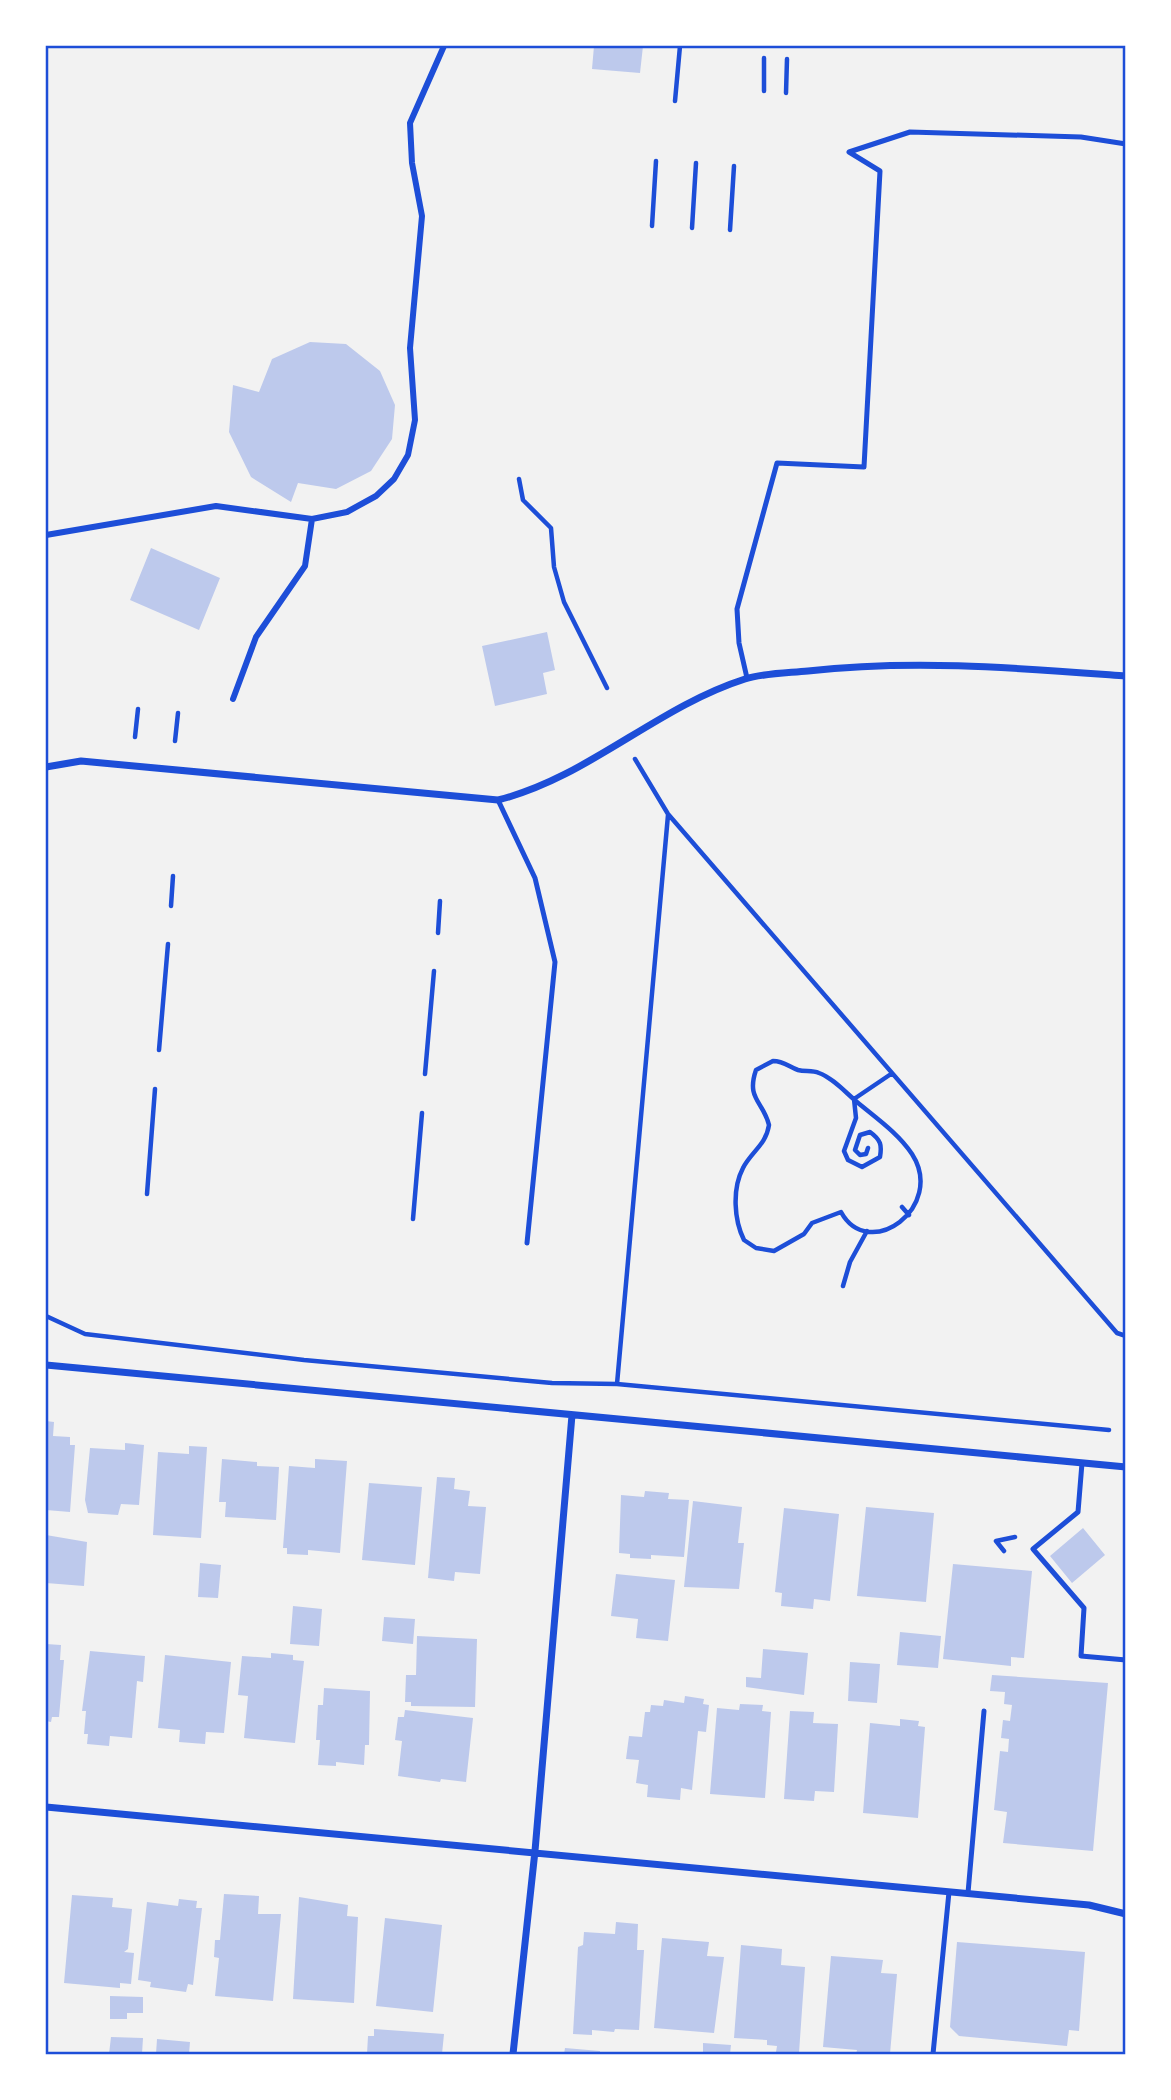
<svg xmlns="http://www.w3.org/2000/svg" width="1171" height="2100" font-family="Karla,sans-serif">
<rect width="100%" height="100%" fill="#f2f2f2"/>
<path fill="#bdc9ec" d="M594,46h49l-3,27 -48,-4z
M310,342l36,2 34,27 15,34 -3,34 -21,32 -35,18 -38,-6 -7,19 -40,-25 -22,-45 4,-47 26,7 13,-33z
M151,548l69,30 -21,52 -69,-30z
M547,632l8,38 -12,3 4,21 -52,12 -13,-60z
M46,1421l8,1 -1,14 17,1v8h5l-5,67 -24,-2z
M125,1443l19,2 -5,60 -18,-1 -3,11 -30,-2 -3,-13 5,-52 35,2z
M189,1446l18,1 -6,91 -48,-3 5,-83 31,2z
M222,1459l35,3v4l22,1 -3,53 -51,-3 1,-15h-7z
M315,1459l32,2 -7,92 -32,-3v5l-21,-1v-6h-4l6,-82 26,2z
M437,1477l18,1 -1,11 16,2 -2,15 18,1 -6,67 -25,-2 -1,9 -26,-3z
M369,1483l53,4 -7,78 -53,-5z
M645,1491l24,2 -1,6 21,1 -5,57 -33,-2v4l-21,-1v-4l-11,-1 2,-58 23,2z
M693,1501l49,6 -4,36h6l-5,46 -55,-2z
M866,1507l68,6 -8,89 -69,-6z
M784,1508l55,6 -9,87 -16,-2 -1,10 -32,-3 1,-13 -7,-1z
M1083,1528l22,27 -33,28 -22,-27z
M46,1535l41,7 -3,44 -38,-3z
M200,1563l21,2 -3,33 -20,-1z
M953,1564l79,7 -8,87 -13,-1v9l-68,-7z
M616,1574l59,6 -7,61 -32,-3 2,-19 -27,-3z
M293,1606l29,3 -3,37 -29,-2z
M384,1617l31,2 -2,25 -31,-3z
M900,1632l41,4 -3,32 -41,-3z
M417,1636l60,3 -2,68 -64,-1v-4h-6l1,-27h10z
M46,1644l15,1 -1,15h4l-5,57h-7l-1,5 -5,-1z
M763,1649l45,4 -4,42 -58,-8v-10l15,1z
M90,1651l55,5 -2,26 -6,-1 -5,57 -22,-2 -1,10 -22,-2 1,-10h-4l2,-23h-4z
M271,1653l22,2v5l11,1 -9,82 -51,-5 4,-42 -10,-1 4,-39 29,2z
M165,1655l66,7 -7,71 -18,-1 -1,12 -26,-2 1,-12 -22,-2z
M850,1662l30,2 -3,39 -29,-2z
M992,1675l116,8 -15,168 -90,-8 4,-31 -13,-2 6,-59 8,1 1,-13 -8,-1 2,-18 7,1 2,-16 -8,-1 1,-12 -15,-1z
M324,1688l46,3 -1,54h-4l-1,20 -28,-3v4l-18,-1 2,-25h-4l2,-35h5z
M685,1696l19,3 -1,5 6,1 -3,27 -8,-1 -6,59 -11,-2 -1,12 -33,-3 1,-12 -12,-2 3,-23 -13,-1 3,-23 13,1 3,-25h5l1,-7 12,1 1,-6 20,3z
M740,1704l23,1 -1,6 9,1 -6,86 -55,-4 7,-86 22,2z
M405,1710l68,8 -7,64 -25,-3 -1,3 -42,-6 4,-35 -7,-1 3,-23h6z
M790,1711l24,1 -1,11 25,1 -4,68 -19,-1 -1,10 -30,-2z
M900,1719l19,2 -1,5 7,1 -7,91 -55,-5 7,-90 30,3z
M224,1894l35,2 -1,18h23l-8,87 -58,-5 4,-38 -5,-1 1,-17h5z
M72,1895l41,3 -1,9 20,2 -4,40 -4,3 10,1 -3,31 -11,-1v5l-56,-5z
M299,1897l49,8 -1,11 11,1 -4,86 -61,-4z
M179,1899l18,2 -1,7h6l-9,77 -5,-1 -2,8 -36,-5 1,-5 -13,-2 9,-78 31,4z
M385,1918l57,7 -9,87 -57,-6z
M616,1922l22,2 -1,26h7l-5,80 -24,-1 -1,3 -22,-2v5l-19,-1 5,-87 5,-2 1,-13 31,2z
M662,1938l47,4 -2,14 17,1 -10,76 -60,-5z
M957,1942l128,10 -6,79 -10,-1 -2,16 -108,-10 -9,-9z
M741,1945l41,4 -1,16 24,2 -6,86 -23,-1 1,-6 -10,-1v-5l-33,-2z
M831,1956l52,4 -2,13 16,1 -7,80h-34l1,-4 -34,-3z
M110,1996l33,1v16h-16v6h-17z
M374,2029l70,5 -2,20h-75l1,-18h6z
M111,2037l32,1 -1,16h-33z
M157,2039l33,3 -1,12h-33z
M703,2043l28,2 -1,9h-27z
M565,2048l35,3v3h-36z"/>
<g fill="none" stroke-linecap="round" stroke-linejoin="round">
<path stroke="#1d4ed8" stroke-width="4.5" d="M764,91v-33
M786,93l1,-34
M675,101l5,-55
M652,226l4,-65
M692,228l4,-65
M730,230l4,-64
M519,479l4,21 28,28 3,39 10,35 43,86
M135,737l3,-28
M175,741l3,-28
M635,759l33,55 449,519 9,3
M171,906l2,-30
M438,933l2,-32
M159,1050l9,-106
M773,1061c11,0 16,6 25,9 7,2 14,0 21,3 14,5 27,20 38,29 19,16 41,31 55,52 34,53 -43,109 -71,58l-29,11 -8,11 -30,17 -18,-3 -12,-8c-10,-20 -12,-51 -1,-72 8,-16 23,-23 26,-43 -6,-24 -23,-26 -13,-55z
M425,1074l9,-103
M868,1148l-2,6 -6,1 -5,-5 5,-15 10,-3c11,8 12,13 10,25l-18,10 -14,-7 -4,-9 12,-33 -2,-19 37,-25
M147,1194l8,-105
M902,1207l7,8
M413,1219l9,-106
M843,1286l7,-24 17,-31
M46,1316l39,18 219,26 248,23 65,1 492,46
M617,1384l51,-569
M1004,1551l-8,-10 19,-4"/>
<path stroke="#1d4ed8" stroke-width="5" d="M747,678l-8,-35 -2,-34 40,-146 87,4 16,-296 -31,-19 61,-20 171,5 45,7
M498,800l37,78 20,84 -28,281
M1082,1463l-4,49 -45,37 51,59 -3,48 45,4
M968,1893l16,-182
M933,2054l16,-162"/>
<path stroke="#1d4ed8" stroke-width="6" d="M46,535l170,-29 96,13 35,-7 29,-16 18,-17 14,-24 7,-35 -5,-72 12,-132 -10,-53 -2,-40 34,-77
M233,699l23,-62 49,-71 7,-47"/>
<path stroke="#1d4ed8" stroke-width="7" d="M46,767l35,-6 417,39c89,-22 159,-93 247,-121 19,-6 43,-6 63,-8 106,-12 211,-3 318,5
M46,1365l1080,102
M46,1807l1043,98 37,9
M513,2054l22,-203 37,-436"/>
</g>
<rect width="1171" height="2100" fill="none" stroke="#ffffff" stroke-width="94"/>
<rect x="47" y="47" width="1077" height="2006" fill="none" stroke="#1d4ed8" stroke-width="2.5"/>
</svg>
